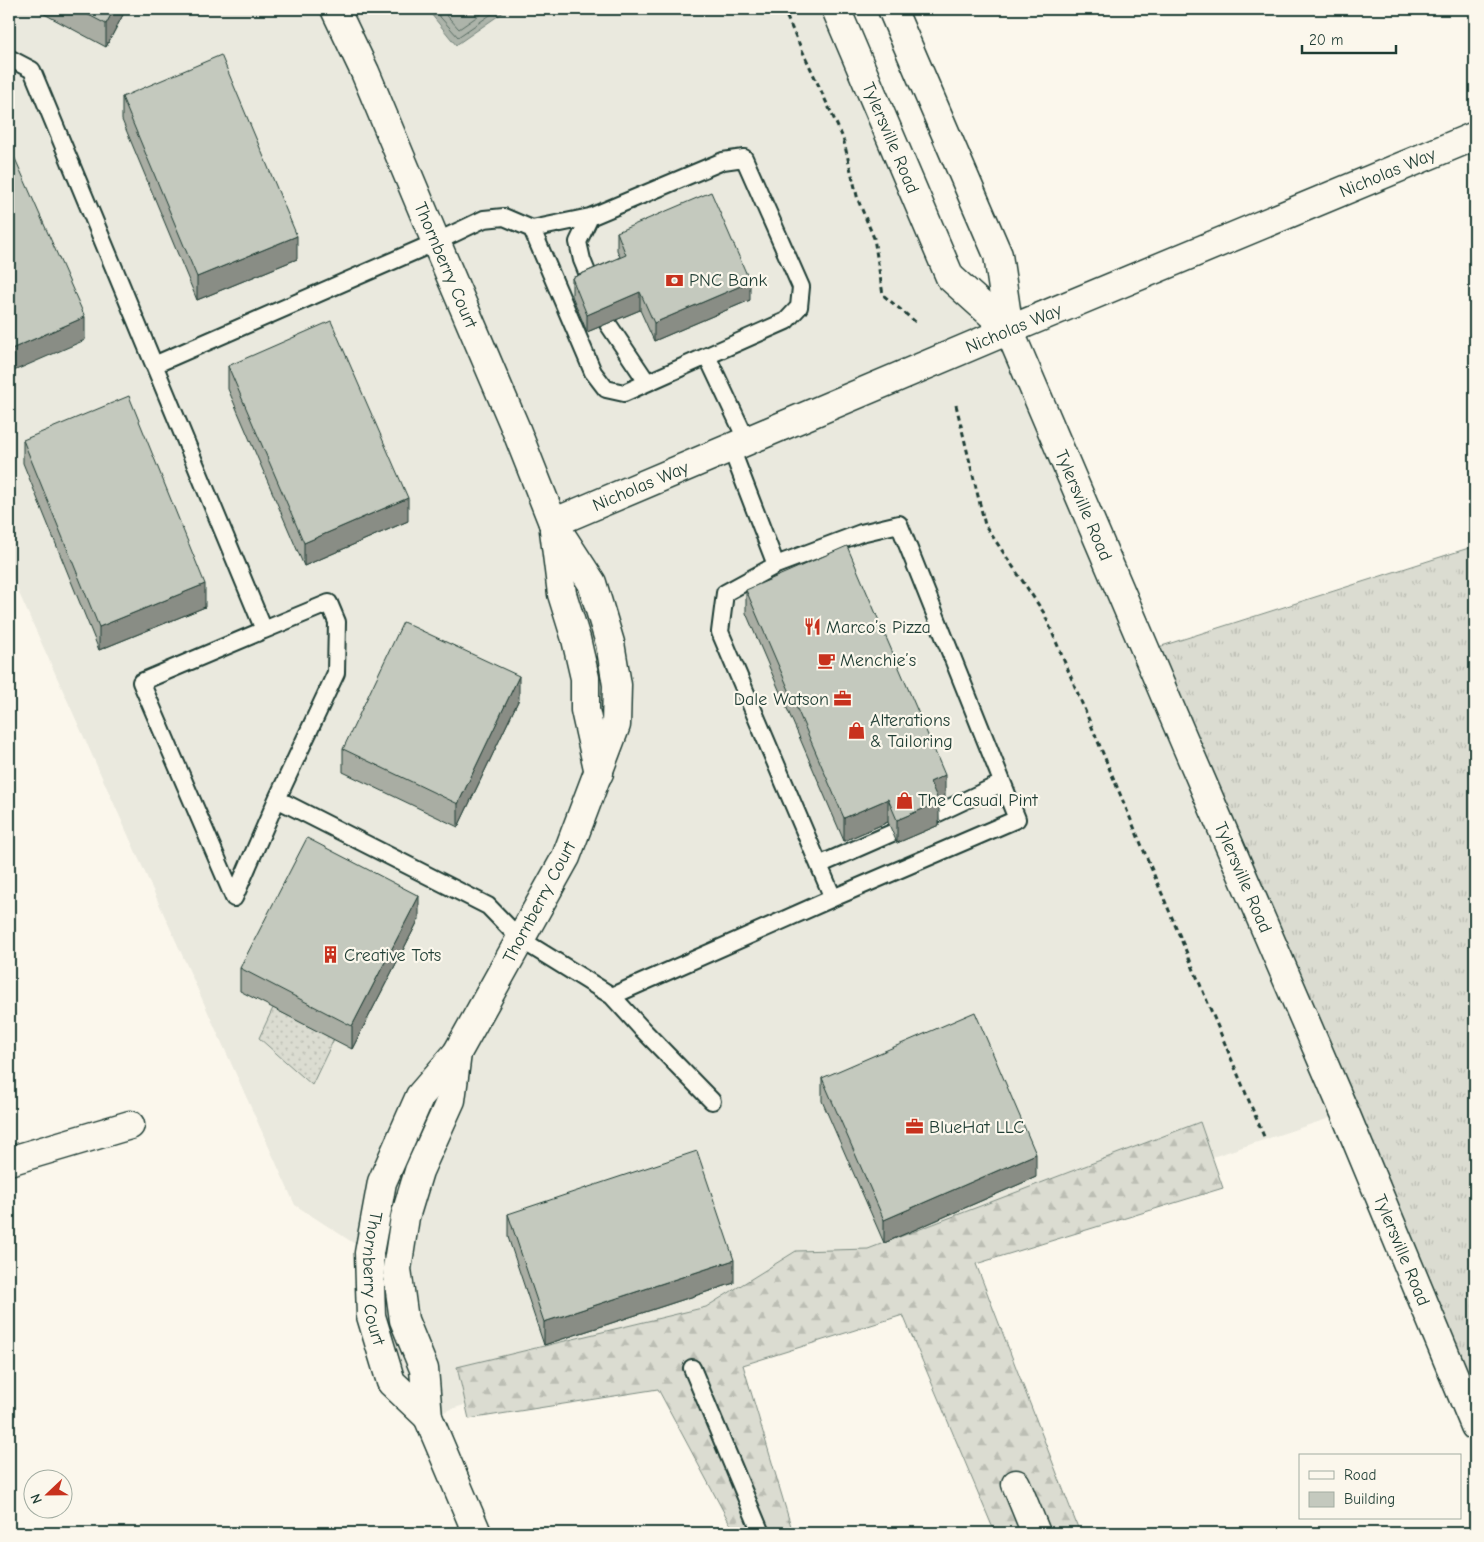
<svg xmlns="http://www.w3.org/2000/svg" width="1484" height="1542" font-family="'Comic Neue',sans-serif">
<defs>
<pattern id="grass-tufts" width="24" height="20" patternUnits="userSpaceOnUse" patternTransform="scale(1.25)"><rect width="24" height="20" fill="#dbdcd1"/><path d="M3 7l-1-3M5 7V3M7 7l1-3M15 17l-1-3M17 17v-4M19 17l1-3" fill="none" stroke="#bcbeb4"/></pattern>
<pattern id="forest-firs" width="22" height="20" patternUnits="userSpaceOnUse" patternTransform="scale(1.25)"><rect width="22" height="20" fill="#dbdcd1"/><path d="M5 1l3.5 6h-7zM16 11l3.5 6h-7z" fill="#bcbeb4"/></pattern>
<pattern id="park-dots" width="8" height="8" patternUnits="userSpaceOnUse" patternTransform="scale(1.25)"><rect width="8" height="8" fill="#dbdcd1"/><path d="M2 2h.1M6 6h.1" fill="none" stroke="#bcbeb4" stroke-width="1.8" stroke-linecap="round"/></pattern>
</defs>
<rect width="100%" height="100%" fill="#fbf7ec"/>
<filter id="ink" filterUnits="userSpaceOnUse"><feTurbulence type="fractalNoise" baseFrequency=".02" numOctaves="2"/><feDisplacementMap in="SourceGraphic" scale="10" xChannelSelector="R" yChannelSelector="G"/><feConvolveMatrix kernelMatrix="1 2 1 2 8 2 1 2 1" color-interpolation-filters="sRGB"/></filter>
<g filter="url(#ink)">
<path fill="#eae9de" d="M9,9h827l114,268 59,53 336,783 -917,304 -37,-35 -22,-129 -74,-48 -286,-634z"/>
<path fill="url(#grass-tufts)" stroke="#7d8c82" d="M1475,546v880l-329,-775z"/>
<path fill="url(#forest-firs)" stroke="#7d8c82" d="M1200,1122l23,66 -247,76 104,269h-85l-92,-218 -160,50 50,168h-58l-77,-144 -189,30 -12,-52 249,-60 90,-56 72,-2z"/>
<path fill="url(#park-dots)" stroke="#7d8c82" d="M273,1008l61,31 -22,46 -53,-47z"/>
<path fill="#adb4aa" stroke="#74847b" d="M427,9h81l-52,36z"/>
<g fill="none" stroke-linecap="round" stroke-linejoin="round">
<path stroke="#586d63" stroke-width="1" d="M433,9l25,28 41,-28
M441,9l18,20 29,-20"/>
<defs>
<path id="service" d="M9,58l23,12 232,560 65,-27 8,19 -1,51 -59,126 211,107 32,33 92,57 221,-98 -113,-266 5,-39 51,-28 -45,-117
M590,217l-12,25 4,18 11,27
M608,324l39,58
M707,356l40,85
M154,365l282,-123 48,-23 20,-2 28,12 61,143 13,17 18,4 162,-72 13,-14 2,-20 -57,-129 -21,3 -133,56 -58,12
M776,565l85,-32 38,-9 118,295 -184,79
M264,630l-123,52 93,216 43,-99
M934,815l68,-32
M819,865l73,-32
M612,996l30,33 70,72
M692,1368l69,165"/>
<g id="minor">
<path id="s1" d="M335,9l30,63 71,170 79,185 38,96 39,60 18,60 7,42 -1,40 -50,132 -109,196 -37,43 -38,86 -13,71 2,63 20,66 37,35"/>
<path id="s2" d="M553,523l456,-193 466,-194"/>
<path d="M554,530l8,64 14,45 9,39v32l14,63"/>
<path d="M457,1053l-6,47 -32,71 -14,46 -8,52 7,51 20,49 4,48 49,116"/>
<path d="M9,1161l121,-36"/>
<path d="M1016,1484l20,49"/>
</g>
<g id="secondary">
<path id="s3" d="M836,9l114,268 59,53"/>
<path id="s4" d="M892,9l106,246 11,75 177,415 159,368 130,313"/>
</g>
</defs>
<use href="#service" stroke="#1f3d34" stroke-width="20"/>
<use href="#minor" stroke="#1f3d34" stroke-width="31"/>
<use href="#secondary" stroke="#1f3d34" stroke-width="31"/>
<path stroke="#1f3d34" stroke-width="3" stroke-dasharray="5 4" stroke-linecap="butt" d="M783,9l60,129 15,62 16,38 9,57 35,29
M956,405l29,120 59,88 221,526"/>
<use href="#service" stroke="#fbf7ec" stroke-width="16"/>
<use href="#minor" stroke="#fbf7ec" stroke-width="28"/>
<use href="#secondary" stroke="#fbf7ec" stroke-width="28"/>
</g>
<path fill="#a9ada3" stroke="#1f3d34" d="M35,9h91l-20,38z
M122,97l175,162 -100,41 -75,-180z
M617,232l133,68 -96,41 -14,-31 -53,22 -15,-36v-18l48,-21 -3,-7z
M228,366l180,155 -104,45 -76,-177z
M23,440l182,167 -106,43 -76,-187z
M746,590l199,208 -7,3 1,24 -42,18 -9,-21 -44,19 -98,-228z
M519,699l-61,128 -115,-55v-23z
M419,919l-67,130 -112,-58v-23z
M822,1078l214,99 -152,66 -62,-142z
M508,1214l226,69 -190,62 -36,-108z"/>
<path fill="#898d85" stroke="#1f3d34" d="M114,9h12l-20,38v-23z
M297,236v23l-100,41v-23z
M750,282v18l-96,41v-18z
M640,292v18l-53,22v-17z
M85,317v23l-76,33v-23z
M408,498v23l-104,45v-23z
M205,584v23l-106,43v-23z
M519,676v23l-61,128v-23z
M945,775v23l-15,7v-23z
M888,799v23l-44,19v-23z
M939,802v23l-42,18v-23z
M419,896v23l-67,130v-23z
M1036,1154v23l-152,66v-23z
M734,1260v23l-190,62v-23z"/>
<path fill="#c4c9be" stroke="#1f3d34" d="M77,9h37l-8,15z
M221,55l76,181 -100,41 -75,-180z
M9,145l76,172 -76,33z
M711,192l39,90 -96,41 -14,-31 -53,23 -15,-37 54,-23 -9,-23z
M331,321l77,177 -104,45 -76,-177z
M129,396l76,188 -106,43 -76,-187z
M847,546l98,229 -15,7 9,20 -42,18 -9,-21 -44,19 -98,-228z
M403,622l116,54 -61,128 -115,-55z
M307,838l112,58 -67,130 -112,-58z
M975,1012l61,142 -152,66 -62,-142z
M697,1151l37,109 -190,62 -36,-108z"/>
</g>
<defs>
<symbol id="bank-bare" viewBox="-9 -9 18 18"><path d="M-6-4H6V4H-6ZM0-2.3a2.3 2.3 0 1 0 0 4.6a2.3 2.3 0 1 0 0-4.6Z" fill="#c8321e" stroke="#fbf7ec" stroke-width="2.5" paint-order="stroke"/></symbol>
<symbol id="restaurant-bare" viewBox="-9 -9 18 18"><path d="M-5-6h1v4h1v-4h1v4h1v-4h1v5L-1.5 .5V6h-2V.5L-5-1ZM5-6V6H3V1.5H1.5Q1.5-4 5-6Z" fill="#c8321e" stroke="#fbf7ec" stroke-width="2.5" paint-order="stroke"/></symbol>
<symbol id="cafe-bare" viewBox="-9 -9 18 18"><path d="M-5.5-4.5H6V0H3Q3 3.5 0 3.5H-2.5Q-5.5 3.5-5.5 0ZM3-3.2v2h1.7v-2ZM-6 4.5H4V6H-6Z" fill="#c8321e" stroke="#fbf7ec" stroke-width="2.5" paint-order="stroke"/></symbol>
<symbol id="office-bare" viewBox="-9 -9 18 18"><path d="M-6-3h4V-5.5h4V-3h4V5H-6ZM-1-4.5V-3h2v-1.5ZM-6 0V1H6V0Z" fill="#c8321e" stroke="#fbf7ec" stroke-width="2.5" paint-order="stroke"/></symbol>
<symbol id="shop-bare" viewBox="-9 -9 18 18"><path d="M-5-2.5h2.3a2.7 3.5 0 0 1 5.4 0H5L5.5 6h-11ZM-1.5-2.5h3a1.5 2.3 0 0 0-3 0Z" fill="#c8321e" stroke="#fbf7ec" stroke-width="2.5" paint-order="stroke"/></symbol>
<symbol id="building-bare" viewBox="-9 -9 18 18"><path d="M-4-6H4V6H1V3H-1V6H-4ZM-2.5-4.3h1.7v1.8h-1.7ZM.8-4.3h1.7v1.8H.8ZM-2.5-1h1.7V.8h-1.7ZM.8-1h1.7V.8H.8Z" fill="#c8321e" stroke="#fbf7ec" stroke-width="2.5" paint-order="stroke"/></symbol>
</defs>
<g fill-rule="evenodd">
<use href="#bank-bare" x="662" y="268" width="25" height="25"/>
<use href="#restaurant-bare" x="800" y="614" width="25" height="25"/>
<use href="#cafe-bare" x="814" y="648" width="25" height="25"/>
<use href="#office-bare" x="830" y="686" width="25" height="25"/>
<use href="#shop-bare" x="844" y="718" width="25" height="25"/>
<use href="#shop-bare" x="892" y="788" width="25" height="25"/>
<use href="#building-bare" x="318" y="942" width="25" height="25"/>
<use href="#office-bare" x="902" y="1114" width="25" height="25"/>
</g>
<g text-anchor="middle" stroke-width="4.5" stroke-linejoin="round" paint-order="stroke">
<g font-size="18" fill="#1f3d34" stroke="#fbf7ec">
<text dy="6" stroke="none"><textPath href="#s3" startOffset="140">Tylersville Road</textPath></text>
<text dy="6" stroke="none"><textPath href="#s2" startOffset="905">Nicholas Way</textPath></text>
<text dy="6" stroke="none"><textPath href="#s1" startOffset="279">Thornberry Court</textPath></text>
<text dy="6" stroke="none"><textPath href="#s2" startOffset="500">Nicholas Way</textPath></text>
<text dy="6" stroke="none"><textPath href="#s2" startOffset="95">Nicholas Way</textPath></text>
<text dy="6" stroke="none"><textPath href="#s4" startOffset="534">Tylersville Road</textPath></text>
<text dy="6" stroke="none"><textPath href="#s4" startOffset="939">Tylersville Road</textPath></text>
<text transform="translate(539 902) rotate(-62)" y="6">Thornberry Court</text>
<text dy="6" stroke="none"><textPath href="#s4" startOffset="1344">Tylersville Road</textPath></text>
<text dy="6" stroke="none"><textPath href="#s1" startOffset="1389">Thornberry Court</textPath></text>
</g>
<g font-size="18" fill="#1f3d34" stroke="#fbf7ec" text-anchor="start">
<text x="689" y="286">PNC Bank</text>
<text x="826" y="633">Marco’s Pizza</text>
<text x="840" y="666">Menchie’s</text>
<text x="829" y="705" text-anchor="end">Dale Watson</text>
<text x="870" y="726">Alterations<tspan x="870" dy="21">&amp; Tailoring</tspan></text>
<text x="918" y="806">The Casual Pint</text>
<text x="344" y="961">Creative Tots</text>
<text x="929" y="1133">BlueHat LLC</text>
</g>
</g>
<rect width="1484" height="1542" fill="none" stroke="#fbf7ec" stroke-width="30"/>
<rect x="15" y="15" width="1454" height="1512" fill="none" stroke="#1f3d34" stroke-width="2" filter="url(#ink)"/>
<rect x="1299" y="1454" width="162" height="65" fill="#fbf7ec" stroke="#a3ada2"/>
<rect x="1309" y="1471" width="25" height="8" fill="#fbf7ec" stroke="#a3ada2"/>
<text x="1344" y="1480" font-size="15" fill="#1f3d34">Road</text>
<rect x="1309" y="1492" width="25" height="15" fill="#c4c9be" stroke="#a3ada2"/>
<text x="1344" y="1504" font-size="15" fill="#1f3d34">Building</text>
<g transform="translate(48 1494) rotate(248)"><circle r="24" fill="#fbf7ec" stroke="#a3ada2"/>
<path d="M0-4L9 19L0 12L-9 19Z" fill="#c8321e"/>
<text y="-8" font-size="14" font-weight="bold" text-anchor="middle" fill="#1f3d34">N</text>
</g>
<path d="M1302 45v8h94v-8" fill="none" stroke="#1f3d34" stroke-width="2.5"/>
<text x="1309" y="45" font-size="15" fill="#1f3d34" stroke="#fbf7ec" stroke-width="4" paint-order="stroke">20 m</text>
</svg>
